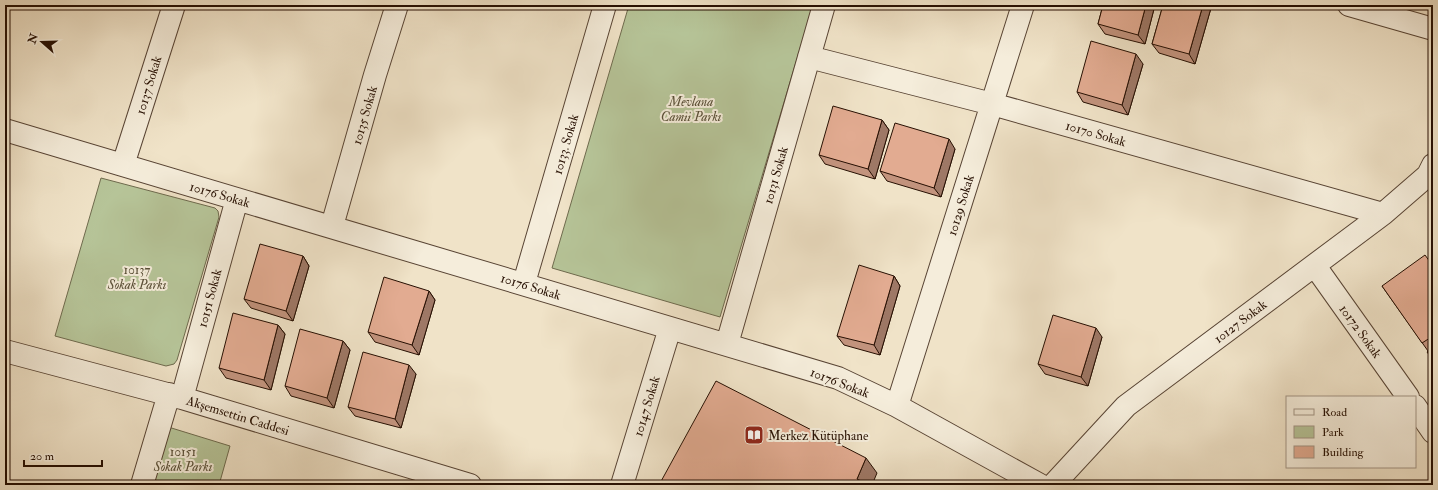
<svg xmlns="http://www.w3.org/2000/svg" width="1438" height="490" font-family="'IM FELL Double Pica',serif">
<rect width="100%" height="100%" fill="#f0e3c8"/>
<filter id="stains"><feTurbulence type="fractalNoise" baseFrequency=".005" numOctaves="4"/><feColorMatrix values="0 0 0 0 .2 0 0 0 0 .09 0 0 0 0 .02 0 0 0 .5 -.17"/></filter>
<radialGradient id="worn" r=".72"><stop offset=".6" stop-color="#630" stop-opacity="0"/><stop offset="1" stop-color="#630" stop-opacity=".3"/></radialGradient>
<path fill="#b6c498" stroke="#6e6a4d" d="M629,5h184l-93,312 -168,-49z
M101,178l114,30 3,3 1,6 -42,143 -3,4 -8,2 -111,-30z
M165,426l65,20 -11,39h-71z"/>
<g fill="none" stroke-linecap="round" stroke-linejoin="round">
<defs>
<path id="minor" d="M1349,5l84,24
M809,57l183,47 391,110
M5,130l833,248 59,28 143,79
M123,165l51,-160
M332,226l43,-151 22,-70
M1315,266l93,131
M524,283l81,-278
M727,344l97,-339
M5,351l177,47 288,87
M182,398l55,-199
M897,406l126,-401
M1415,406l18,26
M142,485l27,-91
M622,485l48,-157
M1053,485l73,-79 257,-192 45,-39 5,-10"/>
</defs>
<use href="#minor" stroke="#584434" stroke-width="24"/>
<use href="#minor" stroke="#f5eddb" stroke-width="22"/>
</g>
<path fill="#c2937d" stroke="#260f02" d="M1103,5h52l-10,39 -40,-10 -7,-10z
M1163,5h46l2,3 -16,56 -36,-11 -7,-9z
M1143,64l-15,51 -45,-13 -6,-10z
M882,120l7,10 -14,49 -50,-15 -6,-9z
M955,149l-14,48 -54,-16 -7,-10z
M303,256l6,10 -16,55 -42,-13 -7,-9z
M1433,266v94l-5,-9 -46,-65z
M894,276l6,10 -20,69 -36,-10 -7,-9z
M429,291l6,9 -16,55 -44,-13 -7,-10z
M278,325l7,9 -14,56 -45,-12 -7,-10z
M1102,337l-14,49 -43,-12 -7,-10z
M343,341l7,9 -16,58 -43,-12 -6,-10z
M416,374l-15,54 -46,-12 -7,-9z"/>
<path fill="#9e7866" stroke="#260f02" d="M1146,5h9l-10,39 -7,-9z
M1203,5h6l2,3 -16,56 -6,-10z
M1136,54l7,10 -15,51 -6,-10z
M882,120l7,10 -14,49 -7,-10z
M949,139l6,10 -14,48 -7,-9z
M303,256l6,10 -16,55 -7,-10z
M894,276l6,10 -20,69 -6,-10z
M429,291l6,9 -16,55 -7,-10z
M278,325l7,9 -14,56 -7,-10z
M1096,328l6,9 -14,49 -7,-9z
M343,341l7,9 -16,58 -7,-10z
M409,365l7,9 -15,54 -6,-9z
M866,458l11,15 -5,12h-11l-4,-6z"/>
<path fill="#e2ab91" stroke="#260f02" d="M1103,5h43l-8,30 -40,-11z
M1163,5h40l-14,49 -37,-10z
M1091,41l45,13 -14,51 -45,-13z
M833,106l49,14 -14,49 -49,-14z
M895,123l54,16 -15,49 -54,-17z
M260,244l43,12 -17,55 -42,-12z
M1425,255l8,11v70l-11,7 -40,-57z
M859,265l35,11 -20,69 -37,-9z
M384,277l45,14 -17,54 -44,-13z
M233,313l45,12 -14,55 -45,-12z
M1053,315l43,13 -15,49 -43,-13z
M300,329l43,12 -16,57 -42,-12z
M1433,347v13l-6,-8z
M363,352l46,13 -14,54 -47,-12z
M716,381l150,77 -9,21 12,6h-210z"/>
<defs>
<symbol id="library-square" viewBox="-11 -11 22 22"><rect x="-9" y="-9" width="18" height="18" rx="4" fill="#8f2418" stroke="#f5eddb"/><path d="M-6-4Q-3-5.5-.7-3.5V5Q-3 3-6 4ZM6-4Q3-5.5 .7-3.5V5Q3 3 6 4Z" fill="#fff"/></symbol>
</defs>
<g fill-rule="evenodd">
<use href="#library-square" x="743" y="424" width="22" height="22"/>
</g>
<g text-anchor="middle" stroke-width="4" stroke-linejoin="round" paint-order="stroke">
<g font-size="13" fill="#260f02" stroke="#f5eddb">
<text transform="translate(148 85) rotate(-73)" y="5">10137 Sokak</text>
<text transform="translate(364 115) rotate(-74)" y="5">10135 Sokak</text>
<text transform="translate(1096 133) rotate(16)" y="5">10170 Sokak</text>
<text transform="translate(565 144) rotate(-74)" y="5">10133. Sokak</text>
<text transform="translate(775 175) rotate(-74)" y="5">10131 Sokak</text>
<text transform="translate(220 194) rotate(16)" y="5">10176 Sokak</text>
<text transform="translate(960 205) rotate(-73)" y="5">10129 Sokak</text>
<text transform="translate(531 286) rotate(17)" y="5">10176 Sokak</text>
<text transform="translate(209 298) rotate(-75)" y="5">10151 Sokak</text>
<text transform="translate(1240 321) rotate(-37)" y="5">10127 Sokak</text>
<text transform="translate(1361 331) rotate(54)" y="5">10172 Sokak</text>
<text transform="translate(840 382) rotate(21)" y="5">10176 Sokak</text>
<text transform="translate(646 406) rotate(-73)" y="5">10147 Sokak</text>
<text transform="translate(238 415) rotate(17)" y="5">Akşemsettin Caddesi</text>
</g>
<g font-size="13" font-style="italic" fill="#584e36" stroke="#f5eddb">
<text x="691" y="106">Mevlana<tspan x="691" dy="15">Camii Parkı</tspan></text>
<text x="137" y="274">10137<tspan x="137" dy="15">Sokak Parkı</tspan></text>
<text x="183" y="456">10151<tspan x="183" dy="15">Sokak Parkı</tspan></text>
</g>
<g font-size="13" fill="#260f02" stroke="#f5eddb" text-anchor="start">
<text x="768" y="440">Merkez Kütüphane</text>
</g>
</g>
<rect width="1438" height="490" fill="none" stroke="#f0e3c8" stroke-width="20"/>
<rect x="6" y="6" width="1426" height="478" fill="none" stroke="#260f02" stroke-width="2"/>
<rect x="10" y="10" width="1418" height="470" fill="none" stroke="#260f02"/>
<rect x="1286" y="396" width="130" height="72" fill="#f5eddb" stroke="#a29484"/>
<rect x="1294" y="409" width="20" height="6" fill="#f5eddb" stroke="#a29484"/>
<text x="1322" y="416" font-size="12" fill="#260f02">Road</text>
<rect x="1294" y="426" width="20" height="12" fill="#b6c498" stroke="#a29484"/>
<text x="1322" y="436" font-size="12" fill="#260f02">Park</text>
<rect x="1294" y="446" width="20" height="12" fill="#e2ab91" stroke="#a29484"/>
<text x="1322" y="456" font-size="12" fill="#260f02">Building</text>
<g transform="translate(42 42) rotate(290)" stroke="#f5eddb" stroke-width="3" paint-order="stroke">
<path d="M0-3L7 15L0 10L-7 15Z" fill="#260f02"/>
<text y="-6" font-size="11" font-weight="bold" text-anchor="middle" fill="#260f02">N</text>
</g>
<path d="M24 460v6h78v-6" fill="none" stroke="#260f02" stroke-width="2"/>
<text x="30" y="460" font-size="12" fill="#260f02" stroke="#f5eddb" stroke-width="3" paint-order="stroke">20 m</text>
<rect width="100%" height="100%" filter="url(#stains)"/>
<rect width="100%" height="100%" fill="url(#worn)"/>
</svg>
